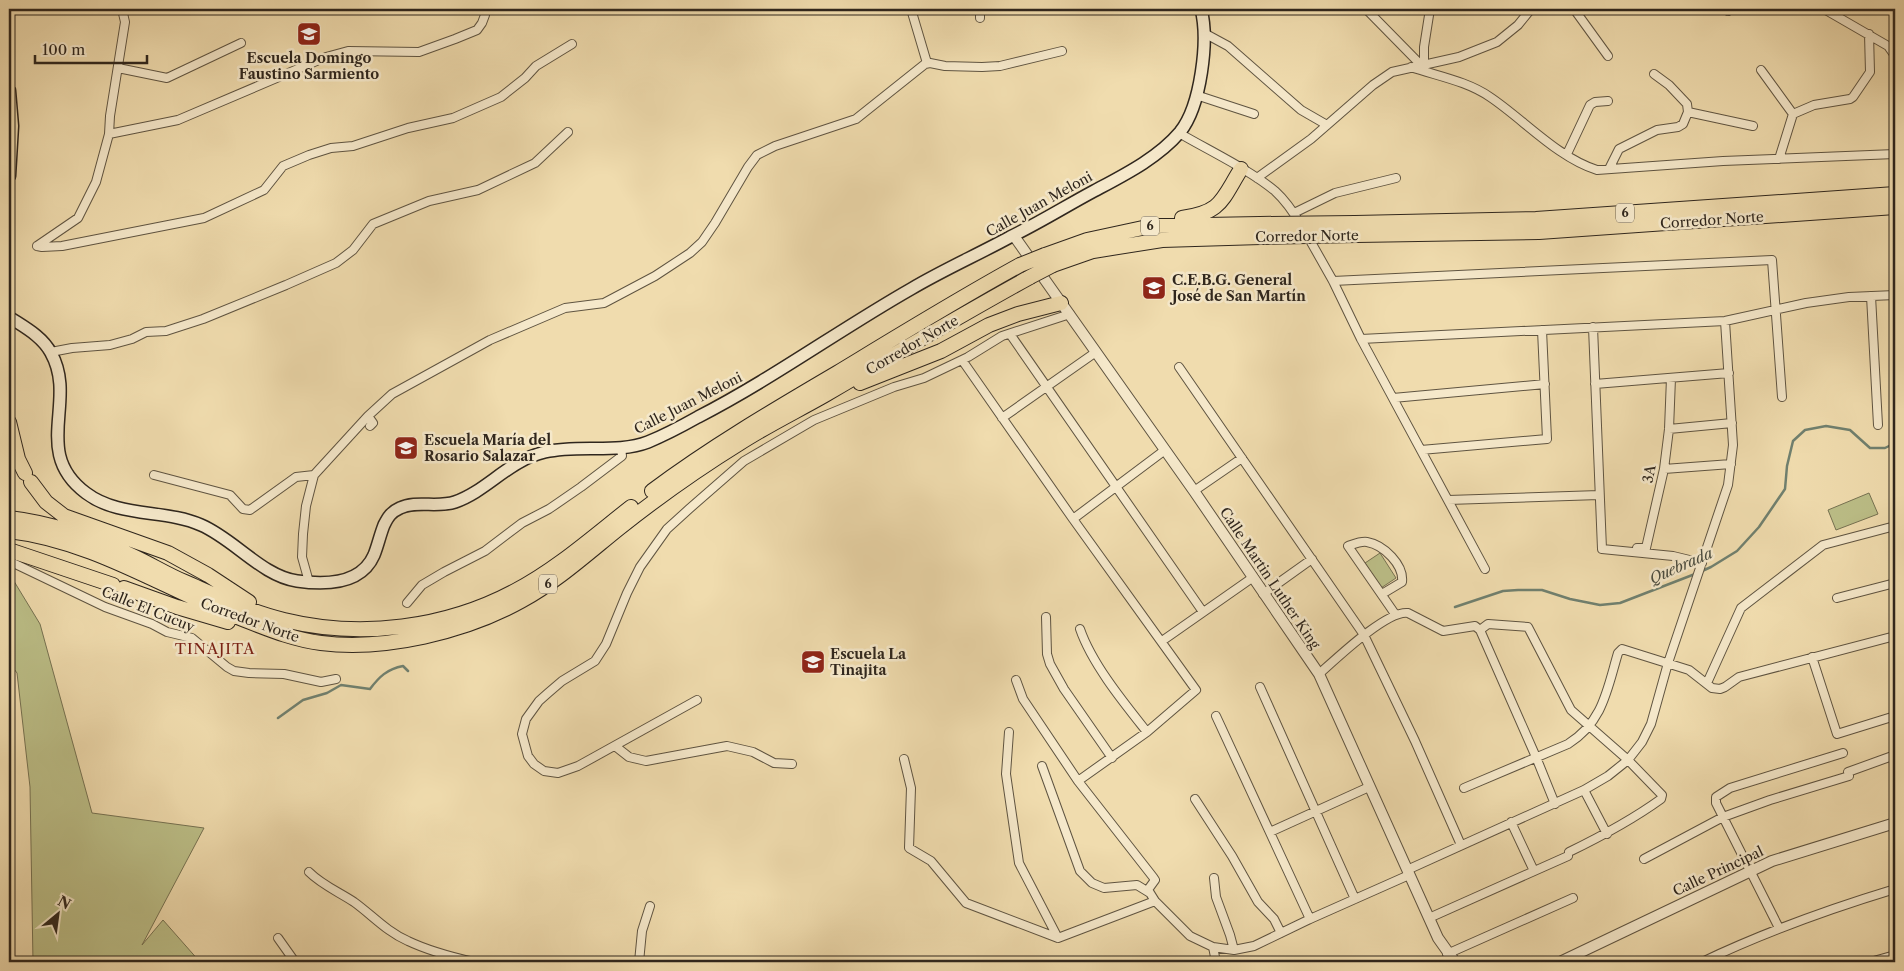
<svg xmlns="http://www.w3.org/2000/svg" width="1904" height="971" font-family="'Libre Caslon Text',serif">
<rect width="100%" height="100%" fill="#f0dcae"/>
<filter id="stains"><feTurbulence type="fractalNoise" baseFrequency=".004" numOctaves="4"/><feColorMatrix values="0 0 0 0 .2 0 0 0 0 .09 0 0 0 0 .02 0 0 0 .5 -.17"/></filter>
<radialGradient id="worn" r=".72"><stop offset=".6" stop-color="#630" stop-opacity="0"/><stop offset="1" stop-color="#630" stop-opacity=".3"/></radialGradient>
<path fill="#bcbf88" stroke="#767252" d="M1869,493l9,21 -42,16 -8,-20z
M1380,553l16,25 -15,10 -16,-25z
M9,573l31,51 52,189 112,15 -62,117 21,-25 37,42h-167l-3,-175 -13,-114 -8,-11z"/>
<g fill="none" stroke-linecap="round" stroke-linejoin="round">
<path stroke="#70806f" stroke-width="2.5" d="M1700,572l11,-5 26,-16 22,-24 26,-38 2,-23 6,-25 12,-11 21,-4 24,4 20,18h15l10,-5
M1455,607l48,-16 15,-1h24l28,9 30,6 20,-2 75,-29
M278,718l25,-18 24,-7 14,-8 29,4c9,-12 17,-20 33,-23l5,5"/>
<defs>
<path id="minor" d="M911,9l16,54
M1366,9l55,56
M1574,9l34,47
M1824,9l64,37 7,10
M1728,11l3,-2
M980,18v-7l8,-2
M1204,33l24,13 73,64 26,15
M1424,64v-17l6,-38
M1411,67c26,9 56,14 79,30 33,22 68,61 107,73l126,-9 172,-7
M118,68l49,10 74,-35
M1761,70l32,44 -14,45
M1196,95l58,19
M1688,112l65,14
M1793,114l21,-9 36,-6 3,-2 17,-25 -1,-38
M1179,133c29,17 71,37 96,58 11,10 19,22 26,34
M109,134l69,-14 148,-63 22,-6 71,1 36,-13 22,-9 5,-7 3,-8v-6
M1567,154l23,-49 5,-3 13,-1
M1609,169l10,-20 38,-19 21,-3 5,-3 5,-12 -1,-8 -18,-19 -15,-11
M1257,178l54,-39 62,-54 19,-13 67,-15 38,-15 21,-17 13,-16
M1294,213l41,-20 61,-15
M1307,235l26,46 28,58 124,230
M37,246l5,1 20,-1 142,-28 60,-28 19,-24 26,-11 22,-7 22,-2 55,-18 45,-10 48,-21 24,-19 11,-12 36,-22
M37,246l41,-28 18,-36 13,-48 1,-18 15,-94 -3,-13
M1333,281l439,-21 10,137
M1871,296l7,129
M1593,327l9,222 71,7 29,7
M1010,334l193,278
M1361,339l364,-18 81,-18 43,-6 46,-2
M51,352l21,-4 38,-3 22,-6 14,-7 20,-1 37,-12 83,-34 50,-22 17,-13 20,-26 56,-23 49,-11 57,-27 33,-31
M962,360l111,159 123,171 -49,42 -69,49
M1179,367l185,268 51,106 46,104
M1595,384l134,-11
M1393,398l152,-14
M368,416l5,7 -3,3
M1002,418l94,-66
M1669,429l63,-6
M1421,450l126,-11 -5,-109
M1664,469l67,-5
M154,475l76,20 13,14 7,1 46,-33 18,-2
M1194,491l48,-33
M1448,500l151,-5
M1073,519l92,-69
M1637,548h9l18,-79 5,-40 2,-51
M9,561l96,46 47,17 15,8 25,6 35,29 7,4 15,2 35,1 37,8 15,-3
M309,582l-7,-25 1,-23 3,-28 8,-31 54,-59 24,-22 98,-54 75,-32 39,-5 51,-27 35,-23 12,-11 13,-19 33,-56 9,-12 18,-9 81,-27 69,-55 5,-1 15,3 37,1 18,-1 62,-15
M1263,594l49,-35
M1382,594l20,-12c2,-17 -18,-37 -35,-40 -6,-1 -13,2 -19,4l47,68
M1837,598l58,-15
M407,603l15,-18 22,-13 41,-21 37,-28 27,-14 32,-22 41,-31 -1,-8
M1046,617l1,37 3,10 14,25 48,69
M1080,629c12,35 44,74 67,103
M1480,630l8,-6 40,3 43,83 57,50 34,35 -1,4c-29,21 -59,37 -92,53
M1162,641l90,-63
M1812,657l25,77 58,-18
M1319,674c17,-15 68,-64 89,-61l35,18 32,-5 5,4 56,127 19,47
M1016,680l7,19 55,82 75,96 2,3 -8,11
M1707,683l34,-75 82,-63 72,-19
M1260,687l95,212
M697,700l-119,66 -20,7 -14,-2 -10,-7 -6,-8 -6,-22 4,-15 13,-18 9,-8 14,-12 33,-20 11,-17 21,-51 13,-26 27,-38 22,-20 55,-48 70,-41 80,-33 30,-9 44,-21 34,-21 68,-22
M1216,716l94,203
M1009,732l-3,42 13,89 39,75
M615,746l14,11 17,4 81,-15 26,6 21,11 18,1
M904,759l7,29 -2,60 22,13 35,42 92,35 97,-37
M1042,766l38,105 12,12 12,5 33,-3 13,8 5,8 35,35 23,11 21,3 20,-4 56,-27 99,-44
M1848,772l47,-17
M1464,788l104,-44c35,-22 39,-54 50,-91l4,-4 67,21 23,18 8,1 5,-2 14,-10 156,-41
M1584,790l23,44
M1195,799l37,57 26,46 16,17 7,14
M1511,822l23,49
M1270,832l99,-45
M1644,859l79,-42 47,-17 79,-24
M1407,870l177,-80 24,-14 20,-16 14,-18 9,-18 17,-61 60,-178 5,-40 -8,-124
M309,872c13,13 30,20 45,30 18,13 33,30 54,39 21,10 44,16 66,21
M1214,878l2,19 14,38 4,15
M1429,918l139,-62
M1779,928l-63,-125v-6l14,-9 113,-35
M278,938l17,24
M1213,947l3,15
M1447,954l126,-56
M639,962l3,-31 8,-25
M1702,962c63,-30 127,-53 193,-73
M1870,962l25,-7"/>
<path id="tertiary" d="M1014,236l180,255 125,183 119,264 17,24
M1560,962l212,-101 123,-38"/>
<path id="secondary" d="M9,317c15,10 33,19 42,36 27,48 -20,99 35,140 33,25 79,16 115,32 33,14 61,51 96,56 28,4 64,4 77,-26 4,-10 6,-20 10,-30 4,-8 7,-13 16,-17 16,-8 37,0 55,-6 32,-11 54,-42 90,-50 34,-8 72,2 103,-10 17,-7 34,-16 50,-25 74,-38 141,-87 213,-128 32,-19 66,-34 99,-52 29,-14 56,-31 84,-46 30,-16 64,-33 86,-59 21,-26 29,-92 21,-123"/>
<path id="primary" d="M9,91l3,35 -3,50"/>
<path id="motorway" d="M1182,218c40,-6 39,-17 59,-49
M1355,223l181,-4 359,-25
M1357,235l182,-3 356,-25
M1045,255l42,-15 65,-14 108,-2
M1053,265l40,-14 69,-11 99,-3
M860,383l81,-32 48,-26 29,-11 43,-11
M9,422l9,37 7,14
M31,482l15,20 18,14 104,37 40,22 41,27
M652,491c59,-44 122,-81 185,-118 61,-37 121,-74 183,-108
M9,518c43,5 86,20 126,39 17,8 33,18 50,25 32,14 65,30 99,38 77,19 162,8 231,-29 42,-22 79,-55 116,-84
M9,531c87,10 160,61 241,91 23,9 46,18 71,21 64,8 144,-11 200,-42 35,-19 66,-47 97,-72 39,-31 80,-60 122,-86 28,-18 57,-32 85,-48 68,-40 136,-80 205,-118
M9,550l104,35
M124,588l53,19 51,15"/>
</defs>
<use href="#minor" stroke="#5f5441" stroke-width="10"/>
<use href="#tertiary" stroke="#5f5441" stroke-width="12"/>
<use href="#secondary" stroke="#2f261d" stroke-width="14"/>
<use href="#primary" stroke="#2f261d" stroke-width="15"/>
<use href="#motorway" stroke="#2f261d" stroke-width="16"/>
<use href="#minor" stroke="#f5e8ca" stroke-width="8"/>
<use href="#tertiary" stroke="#f5e8ca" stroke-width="10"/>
<use href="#secondary" stroke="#f5e8ca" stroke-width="11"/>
<use href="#primary" stroke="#f0dcae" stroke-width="12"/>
<use href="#motorway" stroke="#f0dcae" stroke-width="14"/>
<defs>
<path id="motorway-bridge" d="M1260,224l95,-1
M1261,237l96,-2
M1020,265l25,-10
M1030,277l23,-12"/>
</defs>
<use href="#motorway-bridge" stroke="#2f261d" stroke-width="16" stroke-linecap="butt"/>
<use href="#motorway-bridge" stroke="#f0dcae" stroke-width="14"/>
</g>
<defs>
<symbol id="school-square" viewBox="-11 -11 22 22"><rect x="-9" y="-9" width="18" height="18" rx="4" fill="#8f2418" stroke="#f5e8ca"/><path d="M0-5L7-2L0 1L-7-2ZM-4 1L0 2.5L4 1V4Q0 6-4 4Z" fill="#fff"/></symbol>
</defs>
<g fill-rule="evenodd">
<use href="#school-square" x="295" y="20" width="28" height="28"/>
<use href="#school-square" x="1140" y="274" width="28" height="28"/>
<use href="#school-square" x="392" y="434" width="28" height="28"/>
<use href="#school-square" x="799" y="648" width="28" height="28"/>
</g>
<g text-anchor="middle" stroke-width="5" stroke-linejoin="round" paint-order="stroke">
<g fill="#f5e8ca" stroke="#6a6051" stroke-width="1">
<rect x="1616" y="203.5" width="18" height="19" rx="4"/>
<rect x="1141" y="216.5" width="18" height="19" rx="4"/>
<rect x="539" y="574.5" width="18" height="19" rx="4"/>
</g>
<g font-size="12" font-weight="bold" fill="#2f261d">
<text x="1625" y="217">6</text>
<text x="1150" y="230">6</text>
<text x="548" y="588">6</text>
</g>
<g font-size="14" font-weight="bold" fill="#2f261d" stroke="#f5e8ca" text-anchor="start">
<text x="309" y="63" text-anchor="middle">Escuela Domingo<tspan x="309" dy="16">Faustino Sarmiento</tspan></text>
<text x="1172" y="285">C.E.B.G. General<tspan x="1172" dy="16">José de San Martín</tspan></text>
<text x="424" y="445">Escuela María del<tspan x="424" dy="16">Rosario Salazar</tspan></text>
<text x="830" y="659">Escuela La<tspan x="830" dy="16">Tinajita</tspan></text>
</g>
<g font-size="14" fill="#2f261d" stroke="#f5e8ca">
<text transform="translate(1039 204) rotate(-29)" y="5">Calle Juan Meloni</text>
<text transform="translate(1712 220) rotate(-4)" y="5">Corredor Norte</text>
<text transform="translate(1307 236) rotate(-1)" y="5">Corredor Norte</text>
<text transform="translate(912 345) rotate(-30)" y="5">Corredor Norte</text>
<text transform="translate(688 403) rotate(-27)" y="5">Calle Juan Meloni</text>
<text transform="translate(1649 474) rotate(-79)" y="5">3A</text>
<text transform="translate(1270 578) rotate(56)" y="5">Calle Martin Luther King</text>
<text transform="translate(148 609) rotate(22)" y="5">Calle El Cucuy</text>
<text transform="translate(250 620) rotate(20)" y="5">Corredor Norte</text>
<text transform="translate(1718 871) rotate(-25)" y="5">Calle Principal</text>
</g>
<g font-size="15" font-style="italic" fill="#4a4c3f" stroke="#f5e8ca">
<text transform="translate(1681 566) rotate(-24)" y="5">Quebrada</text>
</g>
<g font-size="15" letter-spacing="1" fill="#7a1f14" stroke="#f5e8ca">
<text x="215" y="654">TINAJITA</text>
</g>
</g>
<rect width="1904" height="971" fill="none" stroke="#f0dcae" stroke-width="30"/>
<rect x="10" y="10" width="1884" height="951" fill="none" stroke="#2f261d" stroke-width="2.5"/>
<rect x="15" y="15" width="1874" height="941" fill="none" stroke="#2f261d"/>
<g transform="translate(58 914) rotate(29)" stroke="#f5e8ca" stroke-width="4" paint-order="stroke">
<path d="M0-4L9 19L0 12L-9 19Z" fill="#2f261d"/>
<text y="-8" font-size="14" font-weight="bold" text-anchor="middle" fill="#2f261d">N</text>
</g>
<path d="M35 55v8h112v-8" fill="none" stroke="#2f261d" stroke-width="2.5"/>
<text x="42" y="55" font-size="15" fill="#2f261d" stroke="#f5e8ca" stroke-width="4" paint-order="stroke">100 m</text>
<rect width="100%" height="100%" filter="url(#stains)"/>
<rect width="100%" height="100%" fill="url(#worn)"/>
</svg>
